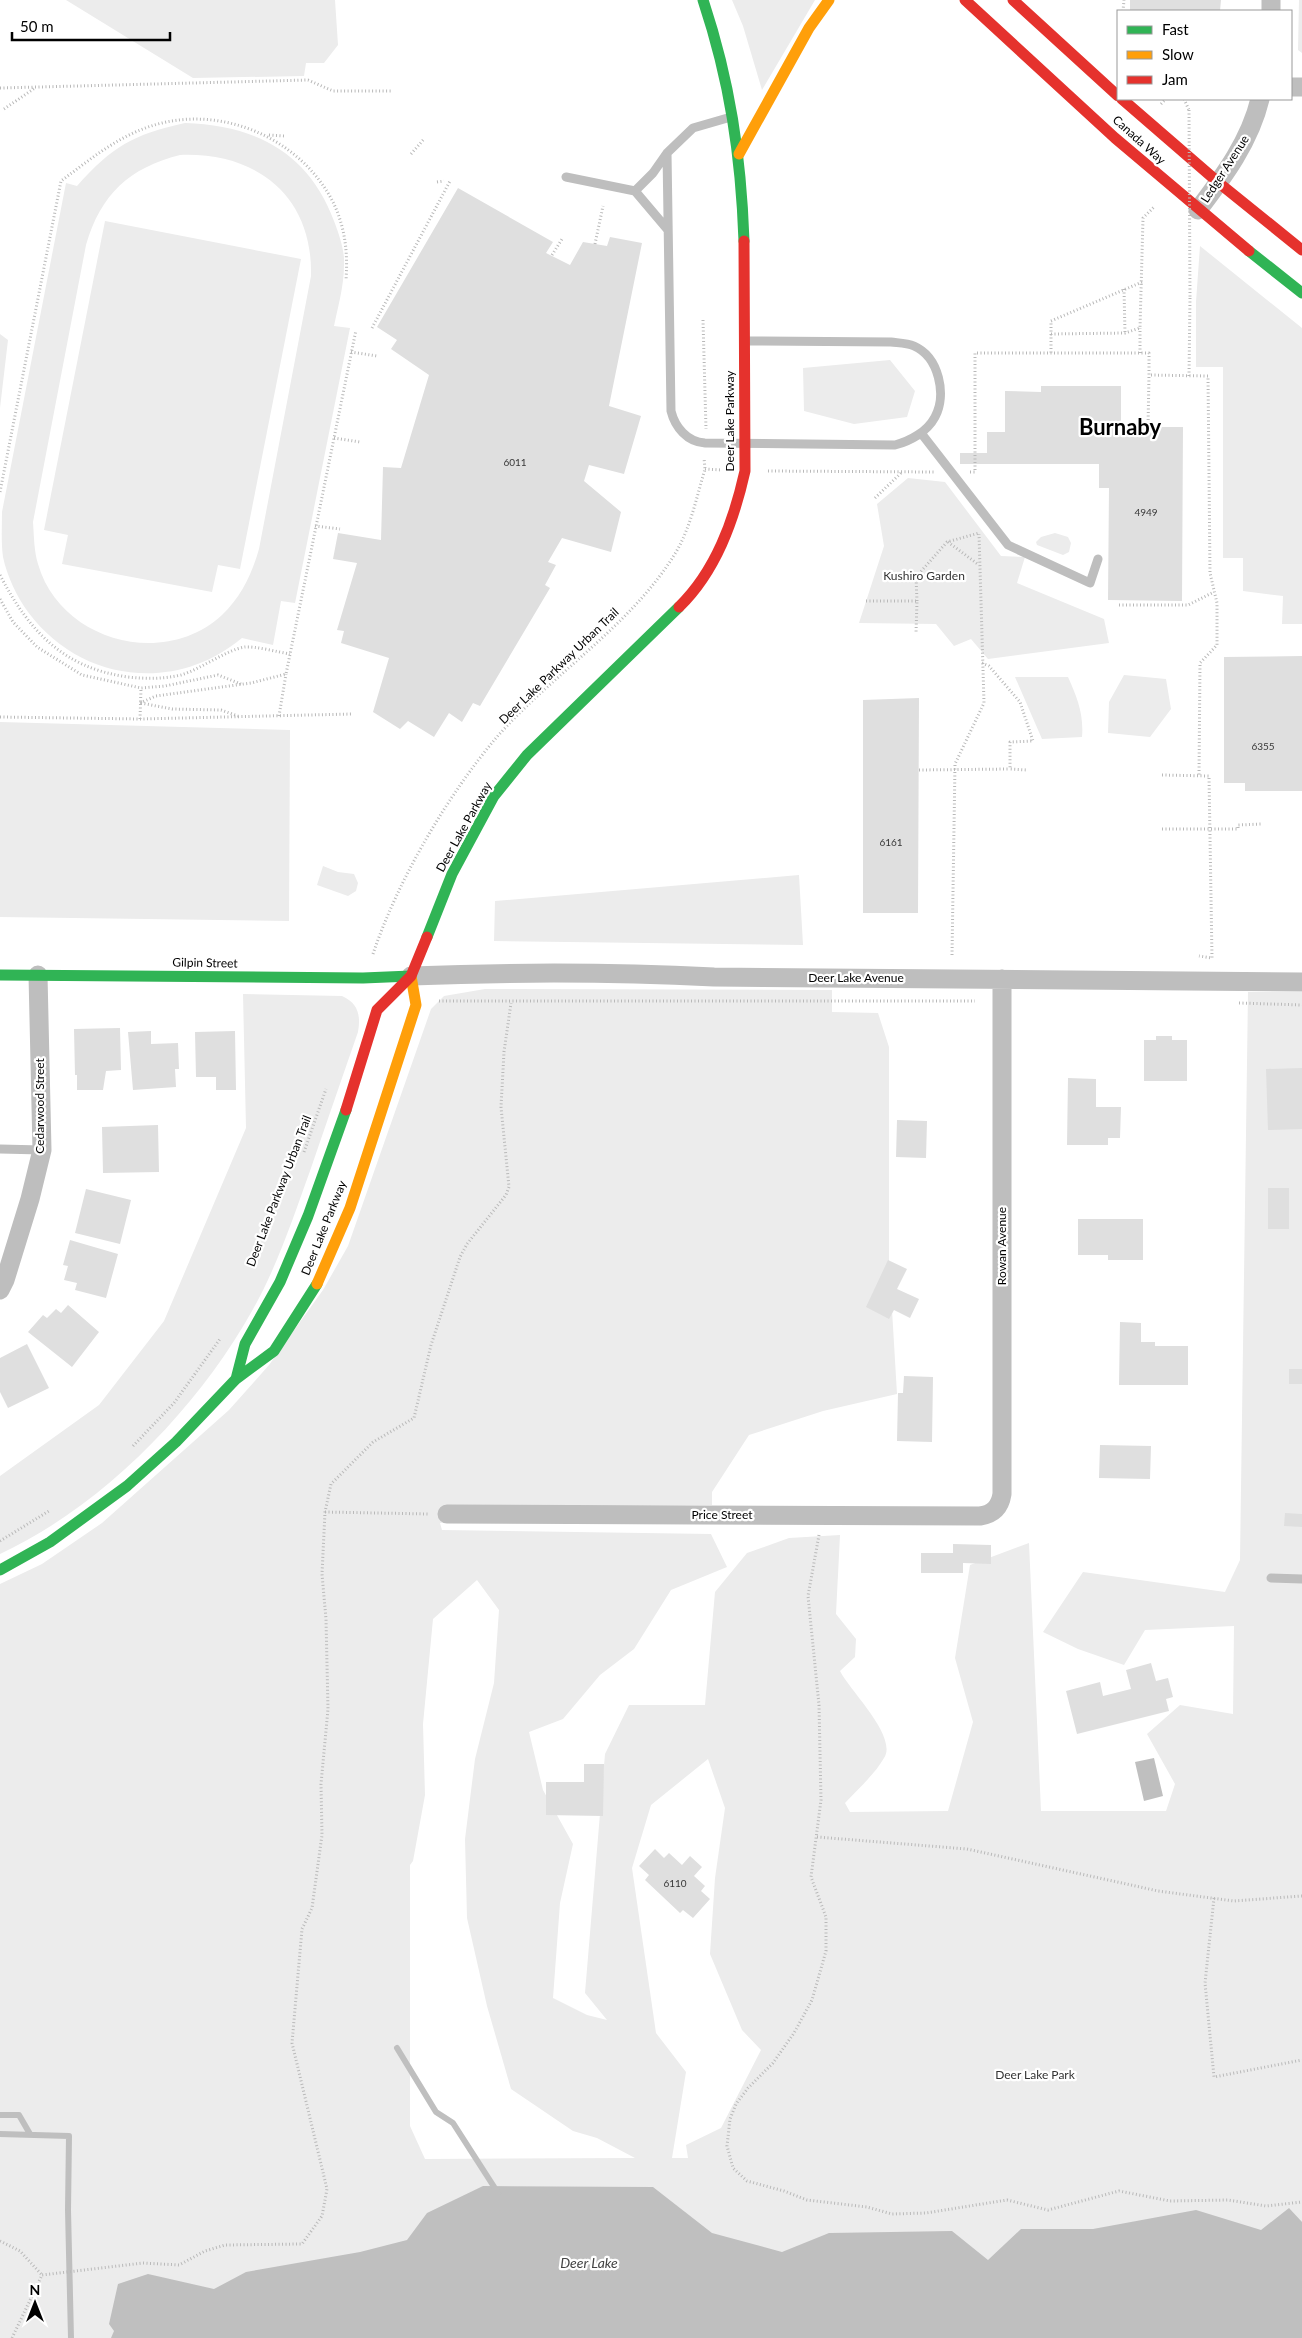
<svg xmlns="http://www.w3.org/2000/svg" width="1302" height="2338" font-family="Lato,sans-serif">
<rect width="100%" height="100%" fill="#fff"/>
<path fill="#ececec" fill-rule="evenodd" d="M66,0h269l3,45 -14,18h-18l-2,13 -111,2z
M732,0h83l-53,90 -19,-64z
M1299,0h3v53l-4,-3z
M185,123c70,2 124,30 149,98 5,13 11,30 10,44 0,21 -6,41 -10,61l16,2 -55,275 -14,-2 -8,44 -31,-7c-67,56 -162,44 -214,-26 -11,-15 -21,-36 -25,-55 -2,-15 -1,-30 -1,-45l64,-329 11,3c36,-40 55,-51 108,-63zM180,155c77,-3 133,41 131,121l-52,273c-7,25 -18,48 -37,66 -58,54 -162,26 -184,-51 -4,-13 -4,-28 -5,-42l53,-277c15,-51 43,-77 94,-90z
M105,221l196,38 -61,310 -22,-4 -6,27 -150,-28 6,-29 -24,-5z
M1200,246l102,82v296h-20l1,-28 -40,-5v-33h-20v-191h-27v-65z
M0,334l8,6 -8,68z
M890,360l25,31 -8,26 -53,7 -50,-13 -1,-43z
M908,478l37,4 56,74 24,1 -8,26 87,36 5,24 -121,16 -17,-20 -17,7 -18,-22 -77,-1 25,-77 -7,-42z
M1055,533l13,4 3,6 -2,9 -6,3 -26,-10 -1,-3 5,-5z
M1124,675l42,4 5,30 -21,28 -42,-4 1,-31z
M1015,677h53c9,20 16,37 14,60l-40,2z
M0,722l290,8 -1,191 -289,-4z
M323,866l15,6 16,2 4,9 -2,8 -8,5 -31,-11z
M799,875l4,70 -309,-4 1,-40z
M485,989l347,1v22l46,1 11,34v212l8,135 -74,17 -74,24 -37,57v13l-264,2v15l-8,1 2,7 269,4 16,33 -56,23 -37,59 -34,26 -37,44 -34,13 14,58 30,54 -13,59 -7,95 34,17 20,5 -22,-27 20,-239 24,-49h76l10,-113 32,-39 42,-15 51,-3 -4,79 20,25 -1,18 -15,14c11,21 58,66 44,87 -9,16 -26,31 -39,45l5,9 98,-1 25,-89 -18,-64 15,-93 59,-22 12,268h125l9,-27 -28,-50 33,-29 53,9 1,-88 -89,4 -21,35 -46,-16 -35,-17 40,-60 142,20 15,-32 8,-568h54v1346h-1302v-754l42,-20 60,-41 127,-113 40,-45 54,-75 25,-44 83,-237 13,-13zM477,1580l22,30 -5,73 -19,76 -10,80 2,79 20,88 24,83 62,42 24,7 38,20 -210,1 -15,-33v-261l3,-4 12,-66 -2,-71 10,-105zM708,1759l17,49 -10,70 -5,76 32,76 19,20 -40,78 -35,17 2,13h-16l14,-86 -30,-39 -24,-165 19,-63z
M243,994l99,2c16,7 19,19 16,36 -16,46 -32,92 -48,139 -17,47 -33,96 -58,140 -55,98 -149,195 -252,243v-78l99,-71 65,-84 82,-193z"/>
<path fill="#bfbfbf" d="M1154,1758l9,38 -19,5 -9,-39z
M483,2186l170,1 59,46 70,19 47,-19 123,-2 36,29 33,-31h72l103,-19 65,20 28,-22 13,14v116h-1191l3,-7 -5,-7 9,-40 30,-10 66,15 32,-17 114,-20 47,-12 20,-27z"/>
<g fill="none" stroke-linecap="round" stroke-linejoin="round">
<path stroke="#bfbfbf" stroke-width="6" d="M397,2048l39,64 17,11 45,70
M0,2115h19l11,19
M0,2134l69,2 -1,74 3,128"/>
</g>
<path fill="#dfdfdf" d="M1130,0h91l-1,11h-90z
M458,188l95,54 -7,11 24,12 13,-23 24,4 3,-9 32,6 -33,163 32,10 -17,58 -35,-9 -5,16 37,31 -10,40 -49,-14 -14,24 8,3 -11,20 5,3 -70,118 -7,-3 -11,19 -13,-9 -15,24 -26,-16 -8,8 -27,-17 16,-54 -48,-15 3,-12 -7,-1 20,-67 -24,-4 5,-26 43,7 2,-73 18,1 28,-93 -38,-26 6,-9 -20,-13z
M1041,386h80v41h62l-1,174 -74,-1 1,-112h-10v-24h-139v-11h27v-21h18v-41l36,1z
M1302,656v135h-57v-8h-21v-126z
M919,698l-1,215h-55v-213z
M120,1028l1,42 -15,1 -3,19h-26v-15h-2l-1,-46z
M151,1031v13l27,-1 1,26h-4l1,18 -43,3 -5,-58z
M235,1031l1,59h-20v-13h-20l-1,-45z
M1156,1036h16v4h15v41h-43v-41h12z
M1302,1068v61l-34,1 -2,-61z
M1068,1078l28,1v28h25l-1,31h-12v7h-41z
M897,1120l30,1 -1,37 -30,-1z
M158,1125l1,47 -56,1 -1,-46z
M1268,1188h21v41h-21z
M86,1189l45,11 -11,44 -45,-11z
M1078,1219h65v41h-35v-5h-30z
M70,1240l48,14 -12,44 -31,-8 2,-7 -13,-3 4,-14 -5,-1z
M888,1260l19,9 -10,20 22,10 -9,19 -16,-8 -5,9 -23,-12z
M68,1305l31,27 -27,35 -44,-35 15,-17 4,3 9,-9 5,4z
M1120,1322l21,1v19h14v4h33v39h-69z
M27,1344l22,44 -41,20 -8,-16v-34z
M1289,1369h13v15h-13z
M904,1376l29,1 -1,65 -35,-1 1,-48h5z
M1100,1445l51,1 -1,33 -51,-1z
M1285,1513l17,1v13l-18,-1z
M953,1544l38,1v19l-28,-1v10h-42v-20h32z
M1151,1663l5,18 12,-3 5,19 -7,2 3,12 -92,23 -11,-43 34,-9 3,14 28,-7 -5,-19z
M584,1764h20l-1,52 -57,-1v-33h38z
M655,1849l9,9 5,-5 13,12 8,-9 12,11 -8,9 11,10 -4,5 9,8 -17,19 -10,-8 -3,3 -35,-33 4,-5 -10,-9z"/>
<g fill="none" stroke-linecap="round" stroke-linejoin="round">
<path stroke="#b9b9b9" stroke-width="3" stroke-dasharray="1 2.5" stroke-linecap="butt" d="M1123,11l1,-11
M0,88l308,-8 25,11h59
M1184,99l5,11
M1161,104l5,-5
M4,109l31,-21
M269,135l16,1
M411,154l13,-15
M437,182l7,-1
M595,244l8,-38
M552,255l10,-16
M1142,282l-91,39v13l74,-1 15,-5 3,-110 12,-12
M1124,289l1,44
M703,320l3,109
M372,328l78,-147
M1051,334v19
M351,352l26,4
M1140,353v-25
M1189,376l1,-79
M1148,427l1,-52
M334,438l26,4
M705,469l17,1
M768,471l166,1
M970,472h5v-119h174v22l59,1 2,197 7,30v42l-17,18 -1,112
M0,492l61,-311c31,-23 62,-49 101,-58 66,-16 140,18 171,79 12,25 15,50 13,78
M875,498l27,-26
M315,526l25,3
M948,542l31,23
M0,575c29,56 63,93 128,102 19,2 35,2 53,-2 20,-6 45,-25 64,-28 10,-1 33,5 45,7
M0,599l13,23 24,25 45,28 59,13 24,-2 53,-11 23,9
M866,601h51l-1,32
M917,601l-1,-24 31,-35 32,-9
M1119,605h69l26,-13
M982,663l7,3 31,36 13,39 -23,1v27l17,1
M140,703l16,-7 95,-13 35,-9 70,-344
M141,703l31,6 49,1 17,6
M279,716l7,-42
M0,717l140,2 212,-5
M140,719l1,-31
M1162,775l47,1 3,182 -13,-2
M1162,829h76v-4l24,-1
M373,954c24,-72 74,-158 123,-216 55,-63 132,-110 177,-181 17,-26 23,-58 32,-88l-1,-11
M952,955l3,-191 29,-61 -5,-169
M439,1001h536
M1239,1003l63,2
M304,1152l22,-63
M133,1446l41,-43 46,-64
M325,1512l104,2
M819,1535l-11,61 11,109 2,95 -10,77 15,40v34l-14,49 -18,33 -21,30 -25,25 -12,16 -6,15 -3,27 6,22 14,13 37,10 23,9 60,7 25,7 34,-1 81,-13 41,10 71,-19 51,10 58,-1 38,6 36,-4
M0,1541l49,-30
M817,1837l150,12 191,42 76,10 68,-5
M1214,1898l-9,85 9,94 88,-17
M0,2241l20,10 22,24
M12,2338l30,-63 101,-12 36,2 26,-14 20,-6 77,-1 20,-28 5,-27 -35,-146 10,-114 10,-21 10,-73 -1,-51 7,-75 -2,-90 -4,-45 3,-62 6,-28 42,-42 41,-24 17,-73 29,-88 7,-13 39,-49 3,-8 -8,-80 3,-55 7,-49"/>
<path stroke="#bebebe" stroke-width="9" d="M667,153l4,258c4,16 16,31 34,32l190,2c15,-4 32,-13 40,-28 12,-22 4,-60 -21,-71 -7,-3 -15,-3 -23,-4l-144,-1
M566,177l69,14 33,39
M635,191l18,-18 14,-20 26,-25 38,-11
M921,433l87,112 82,38 8,-24
M0,1149l42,1
M1271,1578l31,1"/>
<path stroke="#bebebe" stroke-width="19" d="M1271,11v-11
M1291,87h11
M1198,210c26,-34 52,-69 62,-111
M411,976c101,-4 202,-4 303,1l588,5
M0,1290l5,-10 25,-81 12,-49 -4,-175
M447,1514l533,2c13,-2 20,-9 22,-22v-515"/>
<path stroke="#30b455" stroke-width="11" d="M703,0c27,81 38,156 41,241
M1249,251l53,42
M427,937l25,-63 42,-78 33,-41 152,-148
M0,975l363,3 48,-2
M236,1379l9,-35 35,-62 28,-66 38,-106
M0,1570l50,-28 77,-56 49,-44 60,-63 38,-28 43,-67"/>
<path stroke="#ff9f0a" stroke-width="11" d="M739,154l70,-126 20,-28
M317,1284l33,-76 66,-203 -5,-29"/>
<path stroke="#e5322d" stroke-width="11" d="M965,0l150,138 134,113
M1013,0l105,96
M1122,99l97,84 83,67
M679,607c37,-36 55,-87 66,-136l-1,-230
M346,1110l31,-100 34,-34 16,-39"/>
<path stroke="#b9b9b9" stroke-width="3" stroke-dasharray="1 2.5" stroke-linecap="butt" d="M1189,110l1,187
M919,770l91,-1"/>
</g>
<g text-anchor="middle" stroke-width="4.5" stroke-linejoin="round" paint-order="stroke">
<g font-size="10" fill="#383838">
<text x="515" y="466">6011</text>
<text x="1146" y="516">4949</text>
<text x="1263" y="750">6355</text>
<text x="891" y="846">6161</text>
<text x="675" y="1887">6110</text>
</g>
<g font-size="12" fill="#000" stroke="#fff">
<text transform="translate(1139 140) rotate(42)" y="4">Canada Way</text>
<text transform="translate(1225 169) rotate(-57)" y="4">Ledger Avenue</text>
<text transform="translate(730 421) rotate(-90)" y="4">Deer Lake Parkway</text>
<text transform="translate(559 666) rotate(-44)" y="4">Deer Lake Parkway Urban Trail</text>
<text transform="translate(464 827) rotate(-61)" y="4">Deer Lake Parkway</text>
<text transform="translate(205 963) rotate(1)" y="4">Gilpin Street</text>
<text x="856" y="982">Deer Lake Avenue</text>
<text transform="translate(40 1106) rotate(-90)" y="4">Cedarwood Street</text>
<text transform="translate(279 1191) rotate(-69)" y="4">Deer Lake Parkway Urban Trail</text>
<text transform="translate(324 1228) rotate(-68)" y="4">Deer Lake Parkway</text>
<text transform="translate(1002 1246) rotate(-90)" y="4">Rowan Avenue</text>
<text x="722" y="1519">Price Street</text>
</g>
<g font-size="12" fill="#333" stroke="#fff">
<text x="924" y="580">Kushiro Garden</text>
<text x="1035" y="2079">Deer Lake Park</text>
</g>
<g font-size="14" font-style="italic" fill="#444" stroke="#fff">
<text x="589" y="2268">Deer Lake</text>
</g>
<g font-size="22" font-weight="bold" fill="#000" stroke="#fff">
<text x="1120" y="435">Burnaby</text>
</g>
</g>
<rect x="1117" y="10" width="175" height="90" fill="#ffffff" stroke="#999999"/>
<rect x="1127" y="26" width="25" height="8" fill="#30b455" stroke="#999999"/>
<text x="1162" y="35" font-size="15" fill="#000000">Fast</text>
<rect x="1127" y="51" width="25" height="8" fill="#ff9f0a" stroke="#999999"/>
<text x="1162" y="60" font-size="15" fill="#000000">Slow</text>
<rect x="1127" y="76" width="25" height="8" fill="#e5322d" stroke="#999999"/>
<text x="1162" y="85" font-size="15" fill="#000000">Jam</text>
<g transform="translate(35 2303)" stroke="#ffffff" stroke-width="4" paint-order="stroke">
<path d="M0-4L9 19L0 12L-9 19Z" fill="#000000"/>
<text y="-8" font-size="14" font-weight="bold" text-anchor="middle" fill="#000000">N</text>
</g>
<path d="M12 32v8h158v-8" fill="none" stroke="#000000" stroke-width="2.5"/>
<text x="20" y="32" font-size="15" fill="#000000" stroke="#ffffff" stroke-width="4" paint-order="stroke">50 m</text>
</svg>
